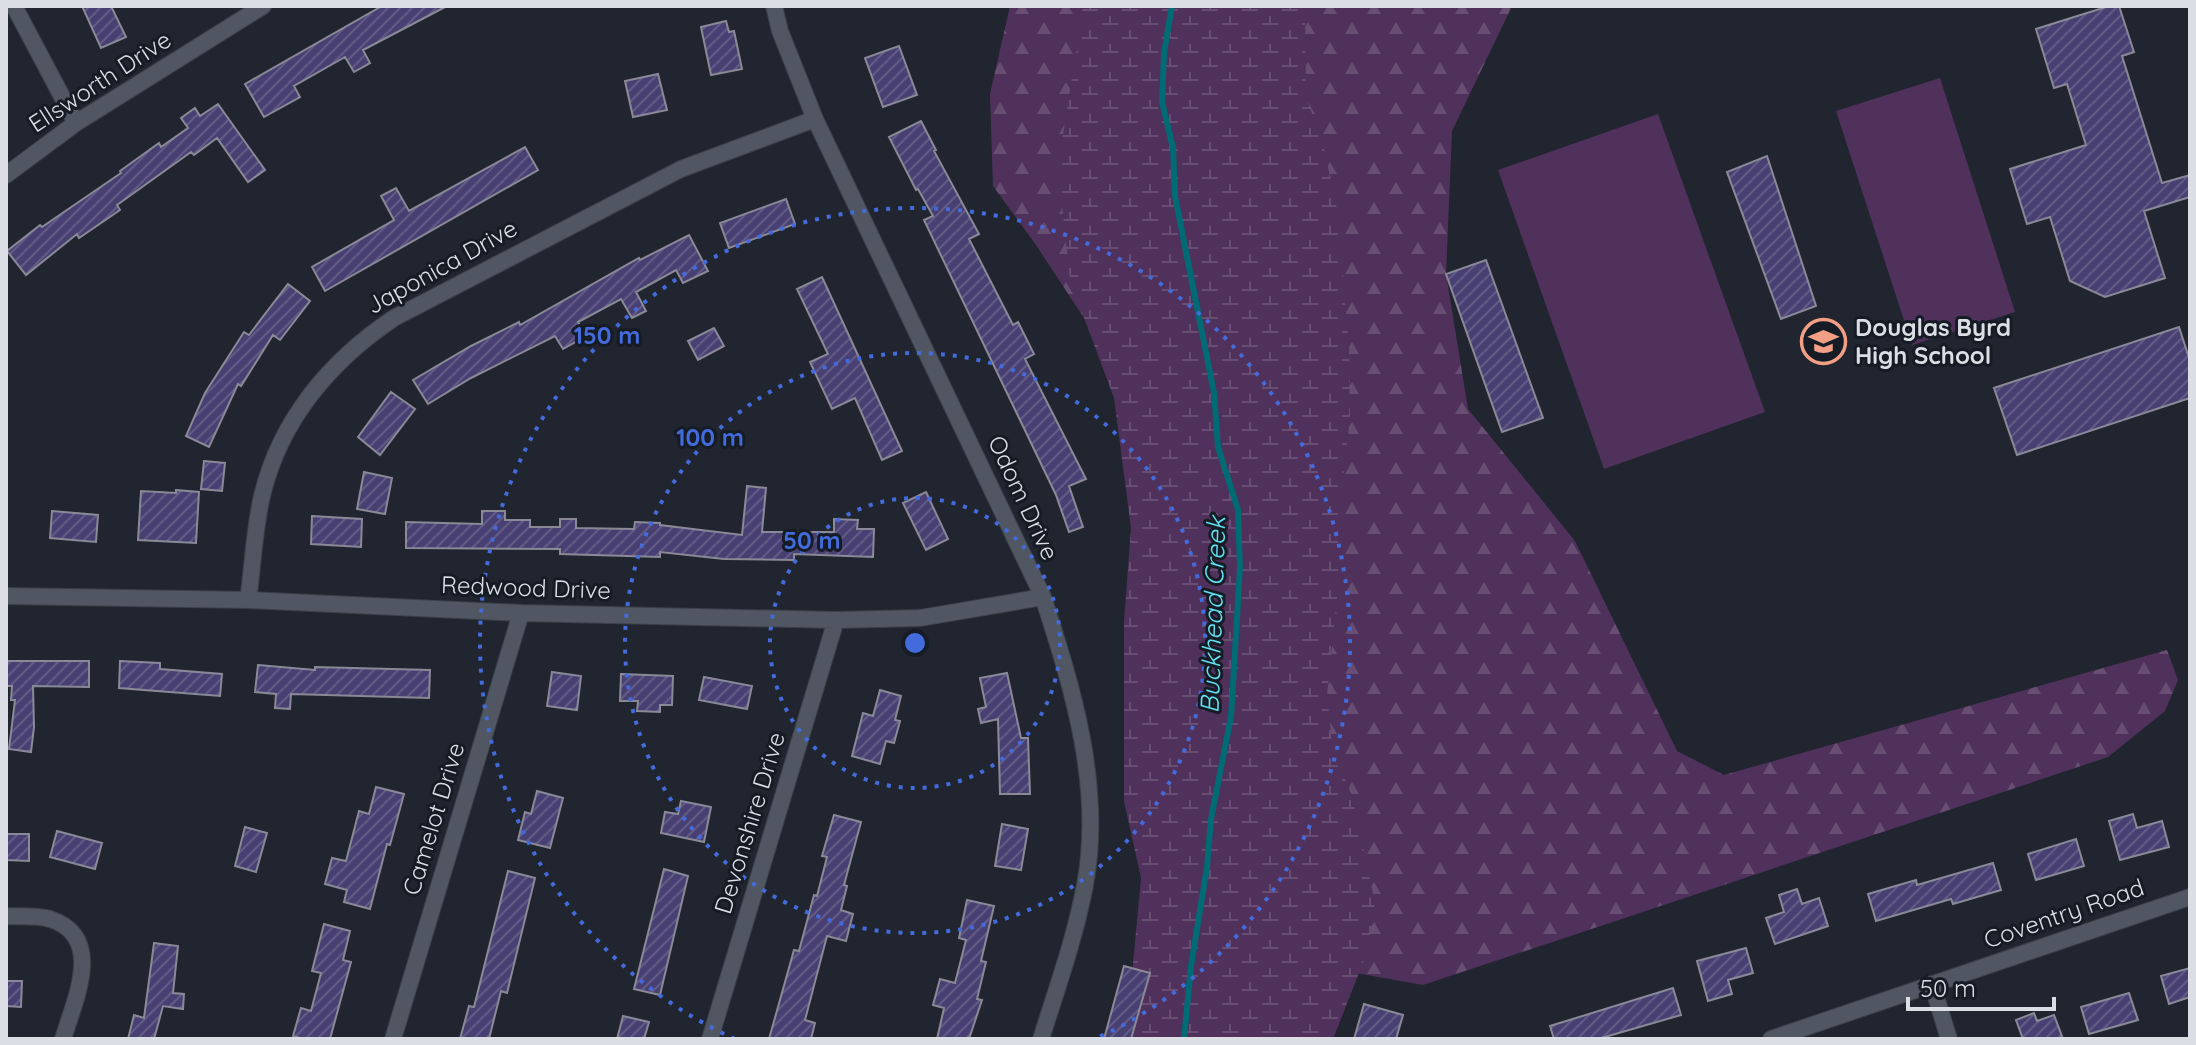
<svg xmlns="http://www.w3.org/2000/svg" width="2196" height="1045" font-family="Quicksand,sans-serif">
<defs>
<pattern id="forest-firs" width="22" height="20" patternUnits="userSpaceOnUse" patternTransform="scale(2)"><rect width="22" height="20" fill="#50315c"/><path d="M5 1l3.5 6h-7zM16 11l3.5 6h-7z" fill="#694e73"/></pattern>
<pattern id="wetland-marsh" width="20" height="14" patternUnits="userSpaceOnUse" patternTransform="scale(2)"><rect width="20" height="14" fill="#50315c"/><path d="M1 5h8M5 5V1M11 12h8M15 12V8" fill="none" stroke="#694e73"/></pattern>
<pattern id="building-hatch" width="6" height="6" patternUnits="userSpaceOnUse" patternTransform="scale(2)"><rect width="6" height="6" fill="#484072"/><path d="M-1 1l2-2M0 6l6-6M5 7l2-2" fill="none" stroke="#625b86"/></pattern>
</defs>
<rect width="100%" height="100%" fill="#20252f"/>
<path fill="url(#forest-firs)" d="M1010,6h502l-60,125 -6,143 22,135 107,132 102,210 47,24 443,-125 11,30 -13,31 -57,46 -685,228 -67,-12 -176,-181 -62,-422 -82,-125 -43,-59 -3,-92z"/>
<path fill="url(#wetland-marsh)" d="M1083,6h222l1,91 17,47 14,65 12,137 1,73 -10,82 1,58 -14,136 6,56 19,45 23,107 -9,52 -33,84h-207l15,-161 -17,-77v-180l7,-93 -17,-130 -44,-118 -12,-113z"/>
<path fill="#50315c" d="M1940,78l75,234 -103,33 -76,-234z
M1658,114l107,298 -161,57 -106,-299z"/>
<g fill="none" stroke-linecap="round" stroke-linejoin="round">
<path stroke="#006a75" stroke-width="6" d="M1172,6l-8,47 -2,49 11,46 2,48 39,197 4,54 20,63 2,58 -9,149 -20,102 -4,48 -16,99 -7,73"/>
</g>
<path fill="url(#building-hatch)" stroke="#8a8997" stroke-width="2" d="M82,6h29l15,31 -25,11z
M382,6h65l-84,44 7,13 -16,9 -9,-15 -51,29 6,11 -36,20 -19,-33z
M2109,6h10l15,46 -12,4 40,127 28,-8v22l-46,14 21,67 -60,19 -35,-16 -20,-64 -23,7 -17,-55 76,-24 -19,-61 -13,4 -18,-59z
M726,21l3,11 5,-1 8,38 -31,6 -10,-48z
M899,46l18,49 -34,12 -18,-49z
M658,74l9,36 -34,7 -8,-36z
M218,104l47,66 -17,12 -31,-44 -23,17 -3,-3 -74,53 3,5 -41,28 -2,-4 -51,41 -19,-24 33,-26 2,2 79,-54 -1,-2 39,-28 2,4 27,-19 -7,-10 14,-10 5,8z
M921,121l15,29 -2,1 45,83 -10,5 44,86 5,-3 16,32 -9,5 61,120 -17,7 14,41 -14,5 -13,-37 -132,-275 9,-4 -15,-27 -2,1 -27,-53z
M525,147l13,23 -213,121 -13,-24 82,-47 -13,-24 15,-8 13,23z
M1767,156l49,150 -35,13 -54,-147z
M786,199l9,25 -66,24 -9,-25z
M689,235l19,36 -25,12 -7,-13 -40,22 10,19 -14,7 -11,-19 -43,23 8,14 -23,13 -8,-13 -84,42 -43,26 -15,-24 58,-34 48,-24 1,3 119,-67 1,2z
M1486,260l57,158 -41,14 -56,-158z
M822,277l80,174 -20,9 -27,-62 -23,11 -22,-47 18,-8 -31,-65z
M288,284l22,17 -30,39 -7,-5 -32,51 -3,-2 -29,63 -23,-11 19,-43 39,-61 5,3z
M2179,327l11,34v37l-173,57 -23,-67z
M714,328l10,18 -26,14 -10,-19z
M391,392l24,17 -35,46 -22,-18z
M204,461l21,2 -3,28 -21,-2z
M364,472l28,6 -7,36 -28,-5z
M747,486l19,2 -4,44h72v-13l24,1 -1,9h17l-1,28 -79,-3v6l-70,-1 -64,-7v5l-100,-3v-5l-154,-1v-26l76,2v-13h23v9h25v7h30v-8h16v9l58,1 1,-7 25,1v2l82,10z
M176,490l23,2 -3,51 -58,-3 3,-49 35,2z
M926,492l22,47 -22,11 -23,-47z
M52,511l46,4 -2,27 -46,-4z
M312,516l50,3 -1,28 -50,-3z
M6,661h83v26l-56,-1 1,41 -3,25 -22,-3 6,-49h-4l1,-14h-6z
M120,661l40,2v6l62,5 -2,22 -101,-8z
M258,665l57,5v-3l115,3 -1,28 -138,-4 -1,15 -15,-1 1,-14 -21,-2z
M552,672l29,4 -4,34 -30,-4z
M1007,673l14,65h7l2,56h-30l-2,-75 -17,4 -3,-14 8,-2 -6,-29z
M621,674l52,2 -1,29h-12v7l-23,-1 1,-10h-18z
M704,677l48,9 -5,23 -48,-9z
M880,690l21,6 -6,24 5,1 -6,22 -8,-2 -6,23 -28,-8 11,-43 10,3z
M376,787l28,7 -14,51 -3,-1 -17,65 -26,-7 3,-12 -22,-6 7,-26 14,3 13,-50 10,3z
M537,791l26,7 -13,50 -32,-8 7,-28 6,2z
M681,801l30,6 -7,35 -43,-9 4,-21 13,2z
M2133,814l4,14 25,-7 7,26 -49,13 -11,-39z
M834,815l27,7 -17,63 3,1 -6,24 12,4 -7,27 -19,-5 -22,84 10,3 -4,16h-42l25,-89 5,1 15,-56 3,1 10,-39 -5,-1z
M1002,824l26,5 -7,41 -26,-4z
M245,827l22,6 -11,39 -21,-6z
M57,831l45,12 -7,26 -45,-12z
M6,834h23v27l-23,-1z
M2076,839l8,27 -48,14 -8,-26z
M1993,863l8,27 -48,14 -2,-5 -75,22 -8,-27 48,-14 1,5z
M664,869l24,7 -28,119 -26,-6z
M508,871l27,7 -28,115 -6,-2 -12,48h-29l9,-33 5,1z
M1797,889l5,15 17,-6 9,28 -53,18 -9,-26 18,-6 -5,-17z
M967,900l27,6 -13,55 5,1 -9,37 5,1 -13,39h-32l7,-31 -11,-3 7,-26 15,4 11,-43 -7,-2z
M324,924l26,7 -7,29 8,2 -21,77h-27l-10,-3 8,-28 10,3 10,-38 -9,-2z
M154,943l24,3 -5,47 11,1 -1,15 -20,-3 -9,33h-26l6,-24 10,3z
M1746,948l7,25 -25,7 4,14 -24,7 -11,-40z
M1124,966l26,7 -19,66h-27z
M2190,968v29l-21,7 -8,-28z
M6,981h16l-1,26 -15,-1z
M1673,988l8,27 -83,24h-44l-4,-13z
M2129,993l9,27 -49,14 -8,-27z
M1364,1004l39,11 -7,24h-42z
M2034,1013l3,8 17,-6 9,24h-40l-7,-19z
M623,1016l26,6 -5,17h-27z"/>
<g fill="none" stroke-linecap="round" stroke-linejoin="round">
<defs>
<path id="minor" d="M14,6l62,117
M774,6l6,25 35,88 228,478c30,92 60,190 42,288 -10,53 -28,103 -44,154
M6,175l70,-52 187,-117
M6,596l242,4 273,13 315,7 84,-2 123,-21
M248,600c5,-34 6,-70 14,-104 18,-76 68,-135 132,-178l287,-149 134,-50
M6,916c14,1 30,-1 44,3 56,18 24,82 13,120
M1932,984l17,55
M393,1039l128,-426
M710,1039l126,-419
M1771,1039l419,-142"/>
</defs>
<use href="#minor" stroke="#3b4048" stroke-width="18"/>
<use href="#minor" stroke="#505662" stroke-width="16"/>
</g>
<g fill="none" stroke="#436bdb" stroke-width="4" stroke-dasharray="4 8">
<circle cx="915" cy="643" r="145"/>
<circle cx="915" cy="643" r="290"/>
<path d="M735 1039A435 435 0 1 1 1095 1039"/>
</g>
<defs>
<symbol id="school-ring" viewBox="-11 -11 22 22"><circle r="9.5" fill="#161c25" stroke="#f39f85" stroke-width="1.5"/><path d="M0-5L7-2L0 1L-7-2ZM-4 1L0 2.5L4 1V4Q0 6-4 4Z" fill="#f39f85"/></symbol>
</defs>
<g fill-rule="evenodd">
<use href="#school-ring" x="1798" y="316" width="51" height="51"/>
</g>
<g text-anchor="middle" stroke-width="6" stroke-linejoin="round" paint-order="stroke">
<g font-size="24" fill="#dbdee5" stroke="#161c25">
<text transform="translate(100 82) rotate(-33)" y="8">Ellsworth Drive</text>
<text transform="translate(442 267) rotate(-29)" y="8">Japonica Drive</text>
<text transform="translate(1023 498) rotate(65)" y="8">Odom Drive</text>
<text transform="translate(526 588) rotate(2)" y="8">Redwood Drive</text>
<text transform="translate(434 819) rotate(-73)" y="8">Camelot Drive</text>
<text transform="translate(750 823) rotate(-73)" y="8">Devonshire Drive</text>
<text transform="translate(2064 914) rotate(-19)" y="8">Coventry Road</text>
</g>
<g font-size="24" font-weight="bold" fill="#dbdee5" stroke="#161c25" text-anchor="start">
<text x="1855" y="336">Douglas Byrd<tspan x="1855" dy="28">High School</tspan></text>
</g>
<g font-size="26" font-style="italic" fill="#64e1f2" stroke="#161c25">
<text transform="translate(1213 615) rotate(-88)" y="9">Buckhead Creek</text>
</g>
</g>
<circle cx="915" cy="643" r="12" fill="#436bdb" stroke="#161c25" stroke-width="4"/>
<g font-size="24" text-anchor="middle" font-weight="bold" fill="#436bdb" stroke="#161c25" stroke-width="6" stroke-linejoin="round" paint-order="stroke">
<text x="607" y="344">150 m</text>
<text x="710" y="446">100 m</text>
<text x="812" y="549">50 m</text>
</g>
<rect width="2196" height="1045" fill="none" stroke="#dbdee5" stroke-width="16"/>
<path d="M1908 997v12h146v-12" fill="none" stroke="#dbdee5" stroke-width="4"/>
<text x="1920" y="997" font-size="24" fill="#dbdee5" stroke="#161c25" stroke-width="6" paint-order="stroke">50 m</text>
</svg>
